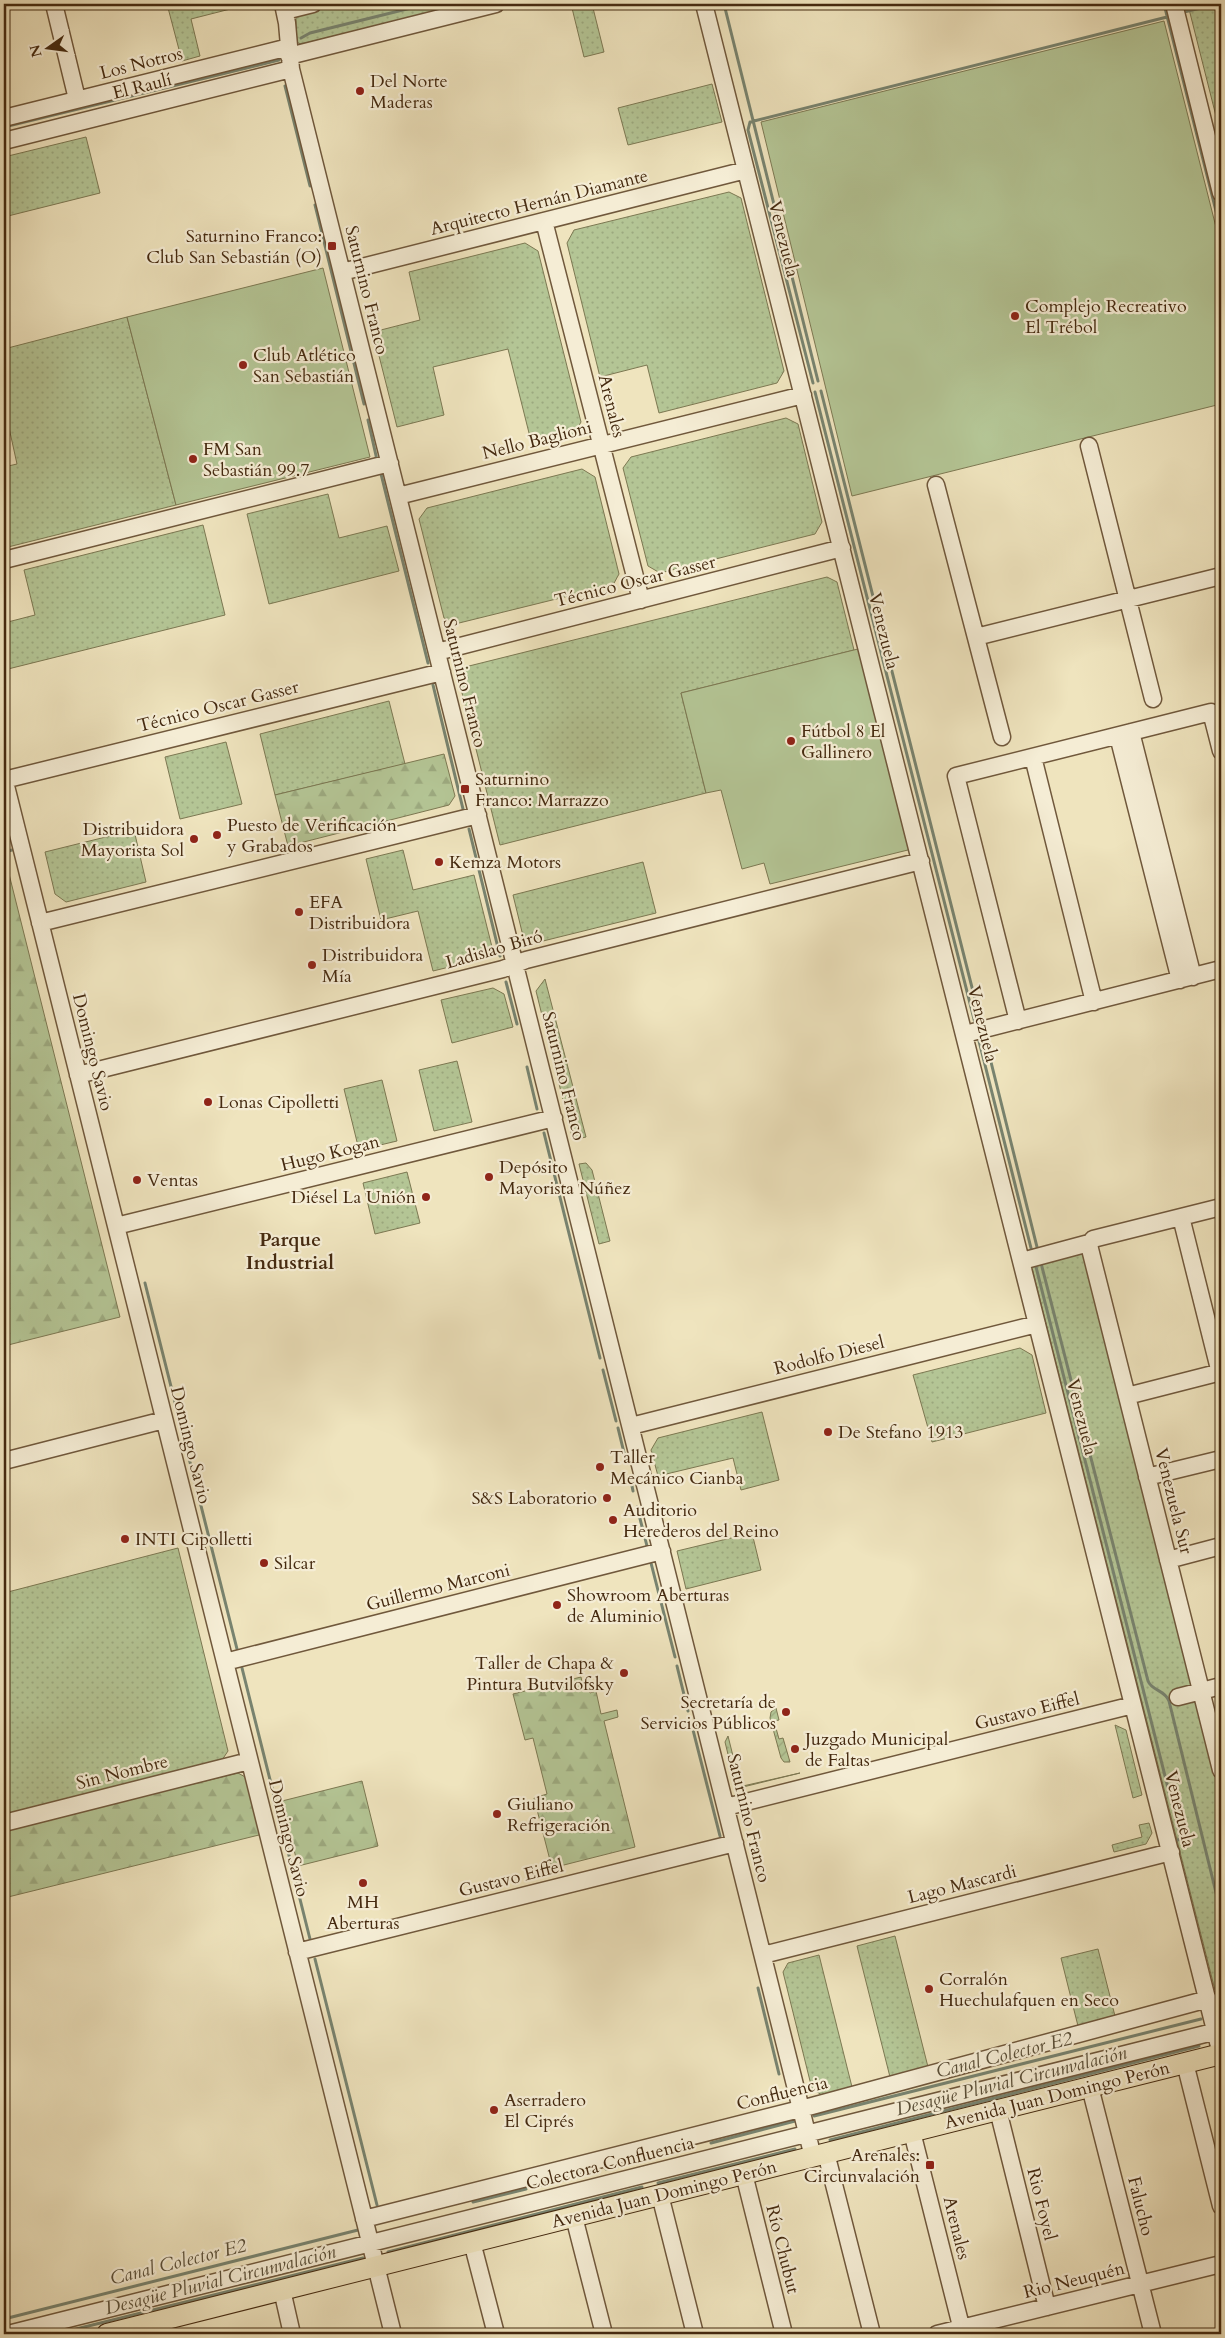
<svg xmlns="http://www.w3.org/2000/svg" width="1225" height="2338" font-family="Cardo,serif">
<defs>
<pattern id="grass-dots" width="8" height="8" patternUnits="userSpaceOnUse" patternTransform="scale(1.25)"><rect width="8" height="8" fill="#b4c595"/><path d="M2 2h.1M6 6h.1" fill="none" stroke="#9ca97f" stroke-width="1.8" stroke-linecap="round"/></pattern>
<pattern id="forest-firs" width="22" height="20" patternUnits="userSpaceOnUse" patternTransform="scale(1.25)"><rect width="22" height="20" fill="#b4c595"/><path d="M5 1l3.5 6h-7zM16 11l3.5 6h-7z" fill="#9ca97f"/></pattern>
<pattern id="garden-furrows" width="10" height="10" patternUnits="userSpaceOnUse" patternTransform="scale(1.25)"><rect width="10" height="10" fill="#b4c595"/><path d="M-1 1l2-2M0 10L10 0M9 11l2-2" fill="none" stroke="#9ca97f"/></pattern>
</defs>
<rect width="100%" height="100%" fill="#efe4be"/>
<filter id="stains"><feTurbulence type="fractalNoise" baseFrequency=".004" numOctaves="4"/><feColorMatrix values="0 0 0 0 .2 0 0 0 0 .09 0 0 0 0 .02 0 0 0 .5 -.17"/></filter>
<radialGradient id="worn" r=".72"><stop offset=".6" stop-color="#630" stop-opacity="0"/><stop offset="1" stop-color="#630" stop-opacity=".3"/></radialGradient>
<path fill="url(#grass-dots)" stroke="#7c7852" d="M167,4h83l-59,15 9,37 -18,5z
M341,4h124l-164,40 -5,-2v-26z
M571,4h21l12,48 -20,5z
M1194,4h27v132l-33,-131z
M712,84l10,38 -94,23 -10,-37z
M86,137l14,56 -96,24v-60z
M729,192l12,6 43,173 -7,12 -118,30 -12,-48 -47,12 -33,-134 7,-13z
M525,243l13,8 43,171 -7,12 -42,11 -24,-96 -75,18 11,48 -47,12 -24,-95 47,-12 -11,-48z
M127,317l49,188 -172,43v-81l13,-3 -13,-59v-56z
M786,418l12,6 24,98 -7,12 -155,39 -12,-7 -25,-98 8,-11z
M582,469l13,8 24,97 -6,11 -158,39 -11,-6 -25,-99 8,-11z
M328,494l11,44 48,-12 12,45 -130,33 -22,-90z
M203,525l22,90 -221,55v-47l31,-8 -11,-45z
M827,577l10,5 17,68 -173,43 25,100 -206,52 -42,-168 7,-10z
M389,701l16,63 -130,31 -15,-61z
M226,742l16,62 -62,15 -15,-62z
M134,830l12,52 -80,20 -11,-8 -10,-42z
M403,850l10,40 61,-15 18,72 -6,11 -53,13 -15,-60 -37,9 -15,-61z
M643,862l13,51 -121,30 -12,-7 -10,-41z
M545,979l41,158 -13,3 -37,-149z
M493,988l11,6 9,33 -61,16 -11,-43z
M457,1061l15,61 -38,9 -15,-61z
M382,1080l15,61 -38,9 -15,-61z
M586,1163l6,7 18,71 -11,3 -20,-80z
M407,1172l13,51 -45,11 -12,-51z
M1083,1243l108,441 -2,4 4,13 5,5 23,91v199l-6,-6 -186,-734z
M1020,1348l12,7 14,58 -114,29 -19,-67z
M762,1412l17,68 -38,10 -8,-32 -75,18 -7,-26 7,-12z
M752,1533l9,37 -75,19 -9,-38z
M178,1548l50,203 -6,9 -218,56v-223z
M1115,1725l11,5 16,65 -9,3z
M728,1736l12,48 3,2 57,-13 -57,14 -8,-4 -10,-41z
M1149,1823l3,10 -6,11 -32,8 -2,-7 30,-8 -3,-12z
M895,1936l33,131 -38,10 -33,-131z
M1098,1949l17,67 -37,10 -17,-68z
M819,1955l33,132 -30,8 -10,-6 -29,-117 5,-9z"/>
<path fill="url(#forest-firs)" stroke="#7c7852" d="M444,754l11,42 -6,9 -161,41 -13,-51z
M4,854l116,463 -116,29z
M581,1677l1,5 5,2 3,9 6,-2 5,23 16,-4 1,7 -14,4 31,126 -83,21 -18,-70 13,-4 -14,-56 -8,2 -12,-46z
M238,1773l9,5 16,56 -259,64v-68z
M362,1781l16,65 -80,20 -16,-65z"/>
<path fill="url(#garden-furrows)" stroke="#7c7852" d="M776,1708l3,12 -5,1 5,18 4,-1 7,24h-6l-3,-4 -11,-40 1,-6z"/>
<path fill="#b4c595" stroke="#7c7852" d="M1164,21l57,226v157l-369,92 -91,-374z
M323,268l47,189 -194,48 -49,-188z
M866,647l50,201 -146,36 -6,-21 -22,6 -21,-79 -15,3 -25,-100z"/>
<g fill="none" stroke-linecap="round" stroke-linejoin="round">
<path stroke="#78836f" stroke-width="3" d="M724,4l94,377
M1164,4l57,227
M1184,12l34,-8
M301,38l9,-5 117,-29
M285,86l25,100
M4,127l275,-67
M315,205l49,199
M813,383l-65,-253 2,-8 417,-105
M821,391l160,632
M815,392l161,635
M368,420l9,40
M381,474l47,189
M433,685l30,124
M469,829l31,127
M4,852l8,-2
M506,982l11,42
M978,1037l54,215
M987,1046l51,205
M527,1067l10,42
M544,1133l56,225
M1035,1263l146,576 -7,2
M1041,1263l107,418c4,10 17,9 21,20l52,212
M145,1283l92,366
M603,1370l13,51
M618,1428l8,33
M630,1476l3,15
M637,1507l10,39
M651,1563l24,94
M677,1666l11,45
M242,1668l68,271
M692,1726l28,110
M315,1959l62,246
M758,1988l21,86
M814,2116l387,-97
M830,2140l369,-94
M711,2143l84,-22
M606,2169l35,-8
M658,2183l137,-34
M535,2187l61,-15
M473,2202l53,-13
M388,2252l254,-65
M4,2319l354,-89
M56,2334l307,-76"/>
<defs>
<path id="minor" d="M54,4l23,95
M283,4l4,19 4,46 522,2088
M704,4l517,2050
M1174,4l47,189
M285,11l28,-7
M289,56l207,-52
M4,118l285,-71
M4,141l287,-72
M544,221l97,379
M342,272l404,-102
M1089,446l64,253
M936,485l66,252
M398,496l405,-101
M4,560l386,-97
M976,637l245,-61
M437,652l405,-104
M1131,732l62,245
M1118,736l62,244
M1033,757l61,245
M4,778l389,1556
M4,780l438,-108
M40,923l438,-108
M1018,1021l-62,-245 255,-64 10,39
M965,1034l256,-65
M78,1075l425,-106 23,-9 395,-99
M1221,1207l-128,32 -4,6 132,525
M1181,1217l39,156
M116,1226l438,-108
M1022,1261l67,-18
M1127,1396l94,-24
M631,1426l406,-102
M4,1461l160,-41
M1147,1477l74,-18
M1168,1560l53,-14
M225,1662l437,-111
M1178,1697l43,-11
M726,1807l407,-102
M4,1823l245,-62
M297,1952l438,-109
M763,1955l408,-103
M1185,2063l36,143
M1090,2087l63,247
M998,2110l49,197
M912,2132l51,202
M826,2153l46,181
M744,2174l40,160
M660,2195l35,139
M574,2217l30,117
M364,2219l448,-113 396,-107
M472,2242l24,92
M282,2290l10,44
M8,2334l1213,-304
M937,2334l284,-70"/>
<path id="major" d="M107,2334l1114,-280"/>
</defs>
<use href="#minor" stroke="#70583c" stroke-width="19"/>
<use href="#major" stroke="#452a10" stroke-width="22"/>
<use href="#minor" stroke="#f5edd5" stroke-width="16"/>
<use href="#major" stroke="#efe4be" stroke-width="20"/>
</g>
<g fill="#8f2418" stroke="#f5edd5" stroke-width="2">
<circle cx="360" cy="91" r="5"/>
<rect x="327" y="241" width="10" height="10" rx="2.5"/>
<circle cx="1015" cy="316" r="5"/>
<circle cx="243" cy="365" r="5"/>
<circle cx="193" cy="459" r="5"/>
<circle cx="791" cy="741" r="5"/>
<rect x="460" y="784" width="10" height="10" rx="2.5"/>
<circle cx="217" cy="835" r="5"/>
<circle cx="194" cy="839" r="5"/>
<circle cx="439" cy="862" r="5"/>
<circle cx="299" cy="912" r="5"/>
<circle cx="312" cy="965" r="5"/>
<circle cx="208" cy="1102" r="5"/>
<circle cx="489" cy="1177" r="5"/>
<circle cx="137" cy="1180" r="5"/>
<circle cx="426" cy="1197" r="5"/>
<circle cx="828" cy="1432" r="5"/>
<circle cx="600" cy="1467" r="5"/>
<circle cx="607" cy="1498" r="5"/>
<circle cx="613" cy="1520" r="5"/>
<circle cx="125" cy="1539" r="5"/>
<circle cx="264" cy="1563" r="5"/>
<circle cx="557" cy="1605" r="5"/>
<circle cx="624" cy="1673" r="5"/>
<circle cx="786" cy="1712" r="5"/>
<circle cx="795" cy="1749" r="5"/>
<circle cx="497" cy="1814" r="5"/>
<circle cx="363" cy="1883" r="5"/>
<circle cx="929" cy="1989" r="5"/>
<circle cx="494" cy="2110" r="5"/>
<rect x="925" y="2160" width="10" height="10" rx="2.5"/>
</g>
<g text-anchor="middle" stroke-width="4.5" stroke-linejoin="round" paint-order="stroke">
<g font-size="18" fill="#452a10" stroke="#f5edd5">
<text transform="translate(141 63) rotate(-14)" y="6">Los Notros</text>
<text transform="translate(142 86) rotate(-14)" y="6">El Raulí</text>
<text transform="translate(539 202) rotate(-14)" y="6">Arquitecto Hernán Diamante</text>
<text transform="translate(784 239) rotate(76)" y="6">Venezuela</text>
<text transform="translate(367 290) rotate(76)" y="6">Saturnino Franco</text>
<text transform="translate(612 406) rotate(76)" y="6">Arenales</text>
<text transform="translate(537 440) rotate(-14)" y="6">Nello Baglioni</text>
<text transform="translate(635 581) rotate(-14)" y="6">Técnico Oscar Gasser</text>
<text transform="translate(884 631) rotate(76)" y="6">Venezuela</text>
<text transform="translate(465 683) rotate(76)" y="6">Saturnino Franco</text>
<text transform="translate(218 706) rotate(-14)" y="6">Técnico Oscar Gasser</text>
<text transform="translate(494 949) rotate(-16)" y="6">Ladislao Biró</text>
<text transform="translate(983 1024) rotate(76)" y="6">Venezuela</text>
<text transform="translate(93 1052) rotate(76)" y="6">Domingo Savio</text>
<text transform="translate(564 1076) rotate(76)" y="6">Saturnino Franco</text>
<text transform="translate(330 1153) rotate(-14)" y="6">Hugo Kogan</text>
<text transform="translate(829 1355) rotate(-14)" y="6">Rodolfo Diesel</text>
<text transform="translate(1082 1417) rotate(76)" y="6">Venezuela</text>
<text transform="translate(191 1445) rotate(76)" y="6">Domingo Savio</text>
<text transform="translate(1174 1501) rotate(76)" y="6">Venezuela Sur</text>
<text transform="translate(438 1587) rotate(-14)" y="6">Guillermo Marconi</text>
<text transform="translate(1027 1711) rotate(-14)" y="6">Gustavo Eiffel</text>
<text transform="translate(122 1772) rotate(-14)" y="6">Sin Nombre</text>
<text transform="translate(1180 1809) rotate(76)" y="6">Venezuela</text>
<text transform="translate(749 1818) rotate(76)" y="6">Saturnino Franco</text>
<text transform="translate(289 1838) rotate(76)" y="6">Domingo Savio</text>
<text transform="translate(511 1878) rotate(-14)" y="6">Gustavo Eiffel</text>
<text transform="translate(962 1884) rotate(-14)" y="6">Lago Mascardi</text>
<text transform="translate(782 2093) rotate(-14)" y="6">Confluencia</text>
<text transform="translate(1057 2095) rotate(-14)" y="6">Avenida Juan Domingo Perón</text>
<text transform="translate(610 2163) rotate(-14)" y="6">Colectora Confluencia</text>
<text transform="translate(664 2194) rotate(-14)" y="6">Avenida Juan Domingo Perón</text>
<text transform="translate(1042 2204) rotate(76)" y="6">Rio Foyel</text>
<text transform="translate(1141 2206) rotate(76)" y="6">Falucho</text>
<text transform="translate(957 2228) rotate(76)" y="6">Arenales</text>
<text transform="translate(783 2249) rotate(76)" y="6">Río Chubut</text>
<text transform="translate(1074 2280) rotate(-14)" y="6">Rio Neuquén</text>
</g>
<g font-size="18" fill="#452a10" stroke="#f5edd5" text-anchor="start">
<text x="370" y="87">Del Norte<tspan x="370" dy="21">Maderas</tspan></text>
<text x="322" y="242" text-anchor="end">Saturnino Franco:<tspan x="322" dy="21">Club San Sebastián (O)</tspan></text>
<text x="1025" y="312">Complejo Recreativo<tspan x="1025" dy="21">El Trébol</tspan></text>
<text x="253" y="361">Club Atlético<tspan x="253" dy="21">San Sebastián</tspan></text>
<text x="203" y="455">FM San<tspan x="203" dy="21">Sebastián 99.7</tspan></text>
<text x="801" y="737">Fútbol 8 El<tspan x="801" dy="21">Gallinero</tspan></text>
<text x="475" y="785">Saturnino<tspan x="475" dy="21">Franco: Marrazzo</tspan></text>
<text x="227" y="831">Puesto de Verificación<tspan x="227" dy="21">y Grabados</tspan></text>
<text x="184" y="835" text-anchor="end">Distribuidora<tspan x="184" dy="21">Mayorista Sol</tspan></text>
<text x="449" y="868">Kemza Motors</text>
<text x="309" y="908">EFA<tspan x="309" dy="21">Distribuidora</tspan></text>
<text x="322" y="961">Distribuidora<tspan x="322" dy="21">Mía</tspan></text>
<text x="218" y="1108">Lonas Cipolletti</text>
<text x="499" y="1173">Depósito<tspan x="499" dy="21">Mayorista Núñez</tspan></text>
<text x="147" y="1186">Ventas</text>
<text x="416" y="1203" text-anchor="end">Diésel La Unión</text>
<text x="838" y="1438">De Stefano 1913</text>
<text x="610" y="1463">Taller<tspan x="610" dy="21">Mecánico Cianba</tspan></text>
<text x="597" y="1504" text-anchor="end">S&amp;S Laboratorio</text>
<text x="623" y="1516">Auditorio<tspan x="623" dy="21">Herederos del Reino</tspan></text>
<text x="135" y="1545">INTI Cipolletti</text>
<text x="274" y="1569">Silcar</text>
<text x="567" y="1601">Showroom Aberturas<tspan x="567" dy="21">de Aluminio</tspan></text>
<text x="614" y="1669" text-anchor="end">Taller de Chapa &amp;<tspan x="614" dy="21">Pintura Butvilofsky</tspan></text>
<text x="776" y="1708" text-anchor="end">Secretaría de<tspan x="776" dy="21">Servicios Públicos</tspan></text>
<text x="805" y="1745">Juzgado Municipal<tspan x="805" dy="21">de Faltas</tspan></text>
<text x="507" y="1810">Giuliano<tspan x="507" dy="21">Refrigeración</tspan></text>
<text x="363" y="1908" text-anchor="middle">MH<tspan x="363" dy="21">Aberturas</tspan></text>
<text x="939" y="1985">Corralón<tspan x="939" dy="21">Huechulafquen en Seco</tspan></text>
<text x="504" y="2106">Aserradero<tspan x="504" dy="21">El Ciprés</tspan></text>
<text x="920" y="2161" text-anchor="end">Arenales:<tspan x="920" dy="21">Circunvalación</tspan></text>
</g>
<g font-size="19" font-style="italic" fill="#5a4f38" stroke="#f5edd5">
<text transform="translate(1004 2054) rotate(-14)" y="7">Canal Colector E2</text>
<text transform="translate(1011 2080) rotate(-14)" y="7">Desagüe Pluvial Circunvalación</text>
<text transform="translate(178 2261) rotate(-14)" y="7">Canal Colector E2</text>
<text transform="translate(220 2279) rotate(-14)" y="7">Desagüe Pluvial Circunvalación</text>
</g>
<g font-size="20" font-weight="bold" fill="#452a10" stroke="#f5edd5">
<text x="290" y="1246">Parque<tspan x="290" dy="23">Industrial</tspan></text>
</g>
</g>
<rect width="1225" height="2338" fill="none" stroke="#efe4be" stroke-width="20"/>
<rect x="5" y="5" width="1215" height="2328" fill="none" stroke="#452a10" stroke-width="2.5"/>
<rect x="10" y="10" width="1205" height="2318" fill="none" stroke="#452a10"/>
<g transform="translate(48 48) rotate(256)" stroke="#f5edd5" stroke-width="4" paint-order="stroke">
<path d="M0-4L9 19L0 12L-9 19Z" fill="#452a10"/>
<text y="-8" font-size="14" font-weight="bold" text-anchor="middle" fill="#452a10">N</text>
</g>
<rect width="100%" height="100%" filter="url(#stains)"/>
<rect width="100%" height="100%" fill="url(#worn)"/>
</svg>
